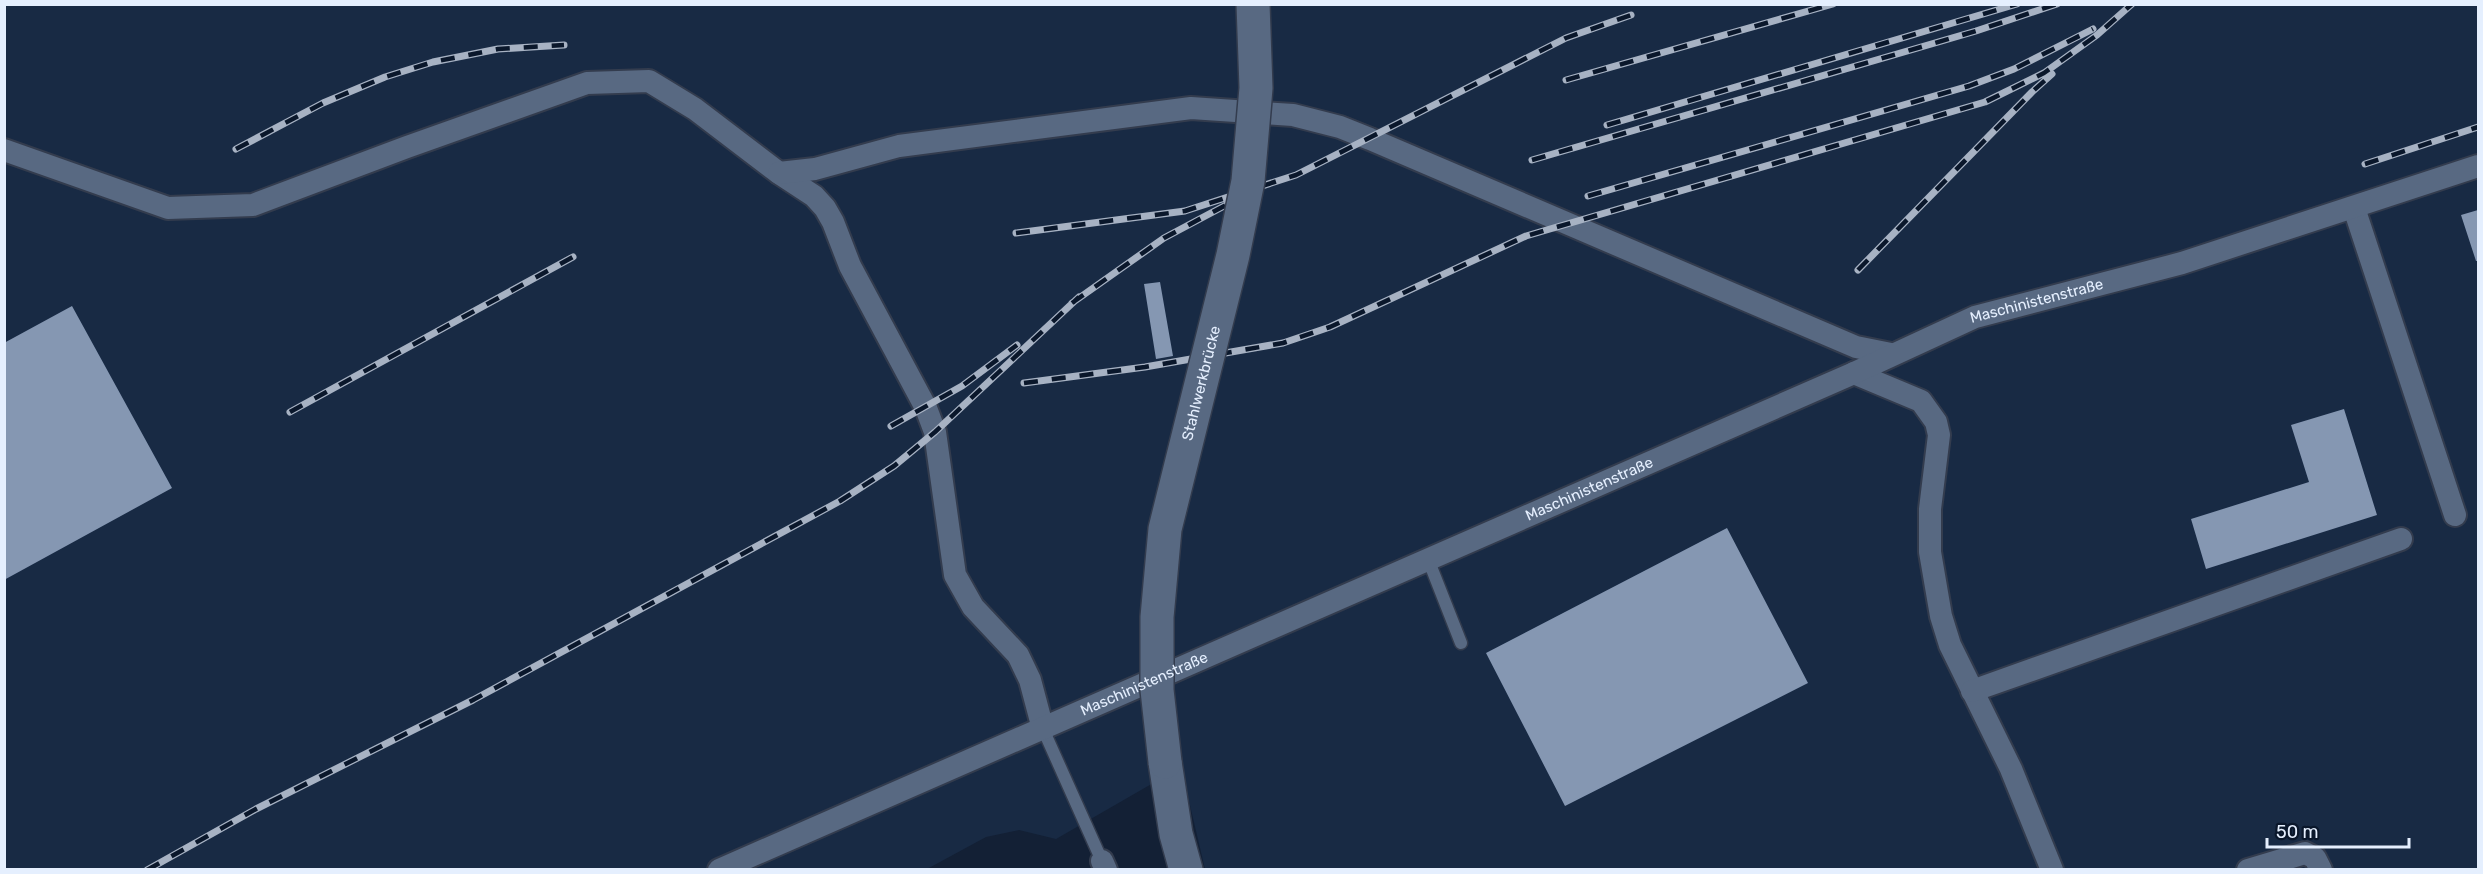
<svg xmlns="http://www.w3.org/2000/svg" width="2483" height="874" font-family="Rubik,sans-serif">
<rect width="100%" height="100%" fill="#132035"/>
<path fill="#182a44" d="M5,5h2473v864h-1273l-24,-102 -125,72 -37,-9 -33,7 -59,32 -922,1z"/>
<path fill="#8597b2" d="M2478,210v51h-2l-15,-46z
M1160,282l13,74 -17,3 -12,-75z
M72,306l100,182 -168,92v-237z
M2344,409l33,106 -171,54 -15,-50 118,-37 -18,-57z
M1727,528l81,155 -243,123 -79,-153z"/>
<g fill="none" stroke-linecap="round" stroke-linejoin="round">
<defs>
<path id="lane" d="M1428,559l33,84
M1043,729l59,132"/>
<g id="street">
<path d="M4,150l164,58 85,-3 154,-58 180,-64 62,-2 46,28 84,64 35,23 11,12 8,14 17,44 76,142 9,24 20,143 18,32 45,48 12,25 13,49"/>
<path d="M779,173l36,-4 84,-23 292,-38 102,7 47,12 30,12 486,208 35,7"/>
<path d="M2354,208l101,307"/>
<path d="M1854,373l67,28 15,21 3,13 -9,74v43l11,64 9,29 61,124 41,101"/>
<path d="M1972,691l429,-152"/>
<path d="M1102,861l4,9"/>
<path id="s1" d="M719,870l1135,-497 121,-56 207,-54 296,-97"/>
<path d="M2248,870l57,-17 10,5 6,12"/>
</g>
<path id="secondary" d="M1165,762l11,72 10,36"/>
</defs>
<use href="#lane" stroke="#333c4e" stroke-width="15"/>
<use href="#street" stroke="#333c4e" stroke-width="26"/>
<use href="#secondary" stroke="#333c4e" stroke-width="36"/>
<use href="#lane" stroke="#586982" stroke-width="12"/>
<use href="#street" stroke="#586982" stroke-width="22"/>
<use href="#secondary" stroke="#586982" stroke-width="33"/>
<defs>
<path id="rail" d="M1566,80l267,-76
M1607,125l410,-121
M236,149l87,-46 62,-26 48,-15 65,-13 66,-4
M1532,160l444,-129 81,-27
M2365,164l113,-37
M1588,196l381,-110 45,-17 79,-40
M1016,233l169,-22 111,-36 270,-137 65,-23
M1858,270l174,-178 20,-18
M1072,303l92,-65 62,-33
M1024,383l121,-16 138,-24 47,-16 196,-91 459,-134 59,-29 53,-38 35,-31
M290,412l283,-155
M891,426l71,-40 55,-41
M147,870l109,-61 217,-109 367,-199 54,-35 41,-34 144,-135"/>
</defs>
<use href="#rail" stroke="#a7b2c3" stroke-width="7"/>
<use href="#rail" stroke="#0a172b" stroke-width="4.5" stroke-dasharray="14" stroke-linecap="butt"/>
<defs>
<g id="secondary-bridge">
<path id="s2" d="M1165,762l-8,-72v-73l8,-88 68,-274 15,-74 8,-93 -3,-84"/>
</g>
</defs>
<use href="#secondary-bridge" stroke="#333c4e" stroke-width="36" stroke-linecap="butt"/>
<use href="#secondary-bridge" stroke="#586982" stroke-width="33"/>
</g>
<g text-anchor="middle" stroke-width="6" stroke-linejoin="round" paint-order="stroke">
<g font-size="15" fill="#e5effe" stroke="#0a172b">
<text dy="5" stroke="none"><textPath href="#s1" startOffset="1436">Maschinistenstraße</textPath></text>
<text dy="5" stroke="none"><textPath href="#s2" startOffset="384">Stahlwerkbrücke</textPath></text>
<text dy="5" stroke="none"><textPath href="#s1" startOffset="950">Maschinistenstraße</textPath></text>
<text dy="5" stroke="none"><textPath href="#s1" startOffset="464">Maschinistenstraße</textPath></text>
</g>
</g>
<rect width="2483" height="874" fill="none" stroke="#e5effe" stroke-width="12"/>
<path d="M2267 838v9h142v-9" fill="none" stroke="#e5effe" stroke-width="3"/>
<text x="2276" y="838" font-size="18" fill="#e5effe" stroke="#0a172b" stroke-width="4.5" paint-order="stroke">50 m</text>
</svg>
